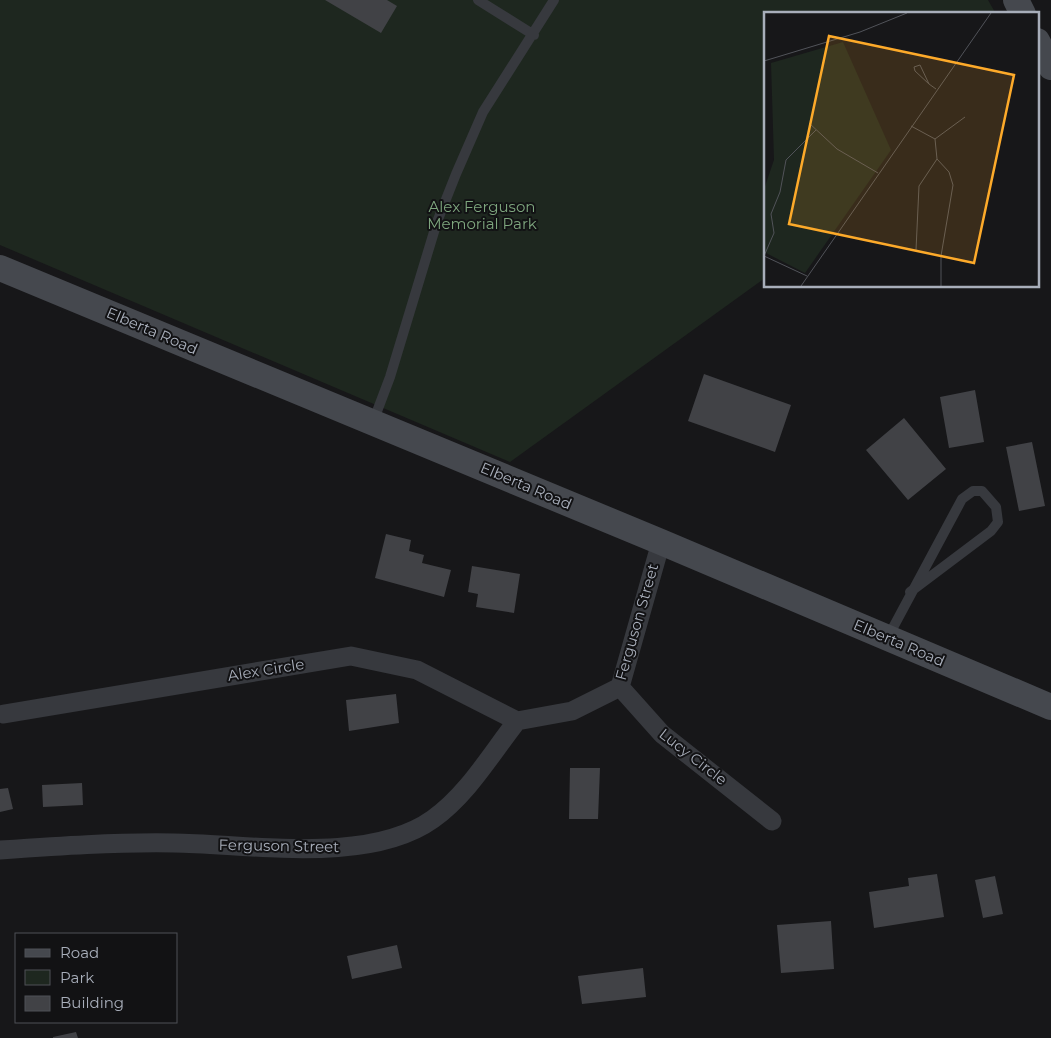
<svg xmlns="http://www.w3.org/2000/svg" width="1051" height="1038" font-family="Montserrat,sans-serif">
<rect width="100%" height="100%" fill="#171719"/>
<path fill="#1e271f" d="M0,0h988l8,14h-231v264l-255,184 -510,-217z"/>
<path fill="#414246" d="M325,0h62l10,6 -16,27z
M704,374l87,31 -16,47 -87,-31z
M975,390l9,52 -35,6 -9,-51z
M904,418l42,51 -38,31 -42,-50z
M1032,442l13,64 -26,5 -13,-64z
M386,534l25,6 -2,11 15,4 -2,8 29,7 -7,27 -69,-19z
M472,566l48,8 -6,39 -38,-6 2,-13 -10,-2z
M396,694l3,29 -50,8 -3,-31z
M570,768h30l-2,51h-29z
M82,783l1,22 -40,2 -1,-22z
M8,788l5,21 -13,3v-23z
M937,874l7,43 -70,11 -5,-36 40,-6 -1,-8z
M995,876l8,38 -20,4 -8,-38z
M831,921l3,48 -53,4 -4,-48z
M397,945l5,23 -50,11 -5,-23z
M643,968l3,29 -64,7 -4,-28z
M76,1032l2,6h-25v-1z"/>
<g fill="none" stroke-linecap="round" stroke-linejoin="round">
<path stroke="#37393e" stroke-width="10" d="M478,0l56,35
M373,422l17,-45 47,-155 19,-48 27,-62 71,-112
M888,637l74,-138 11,-8h9l14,16 2,15 -7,9 -81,61"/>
<path stroke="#37393e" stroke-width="19" d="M620,687l42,47 110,87
M4,714l347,-58 66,14 100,51
M0,850c58,-4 116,-8 174,-7 76,1 195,22 259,-24 35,-25 58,-65 84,-98l55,-10 48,-24 41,-145"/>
<path stroke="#45484e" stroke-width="26" d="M1016,0l7,14
M1037,41l14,26
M0,268l661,274 390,165"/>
</g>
<g text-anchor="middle" stroke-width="4" stroke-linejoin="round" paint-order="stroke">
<g font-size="15" fill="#7ea67e" stroke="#121214">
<text x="482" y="212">Alex Ferguson<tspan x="482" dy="17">Memorial Park</tspan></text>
</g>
<g font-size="15" fill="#a8aeba" stroke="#121214">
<text transform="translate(152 331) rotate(23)" y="5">Elberta Road</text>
<text transform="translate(526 486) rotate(23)" y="5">Elberta Road</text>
<text transform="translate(637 622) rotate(-74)" y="5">Ferguson Street</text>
<text transform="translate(899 643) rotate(23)" y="5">Elberta Road</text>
<text transform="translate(266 670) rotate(-9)" y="5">Alex Circle</text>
<text transform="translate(693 757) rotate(38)" y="5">Lucy Circle</text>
<text transform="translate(279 846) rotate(1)" y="5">Ferguson Street</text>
</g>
</g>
<g transform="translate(764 12)">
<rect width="275" height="275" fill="#171719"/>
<path d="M79,30l48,108 -86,123 -41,-21v-63l10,-29 -3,-97z" fill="#1e271f"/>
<path fill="none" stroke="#515359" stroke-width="1" d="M0,49l96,-29 47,-19M165,72l-9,-19 -6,2 1,4 14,13 7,5M45,111l28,26 41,24M147,114l24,13 2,20 12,13 4,13 -12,71v30M171,127l30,-22M152,238l3,-64 18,-27M0,244l10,-23 -3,-19 9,-22 6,-32 30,-30M0,244l43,20M37,274l190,-273"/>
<path fill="#fdaa2a" fill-opacity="0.15" stroke="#fdaa2a" stroke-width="2.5" d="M65,24l185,39 -40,188 -185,-39z"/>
<rect width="275" height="275" fill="none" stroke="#a8aeba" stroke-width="2.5"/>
</g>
<rect x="15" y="933" width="162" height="90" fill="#121214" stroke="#4e5056"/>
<rect x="25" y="949" width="25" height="8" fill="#45484e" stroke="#4e5056"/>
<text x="60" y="958" font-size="15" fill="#a8aeba">Road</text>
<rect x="25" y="970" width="25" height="15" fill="#1e271f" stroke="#4e5056"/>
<text x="60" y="983" font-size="15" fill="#a8aeba">Park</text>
<rect x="25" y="996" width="25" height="15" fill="#414246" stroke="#4e5056"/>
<text x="60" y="1008" font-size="15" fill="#a8aeba">Building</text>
</svg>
